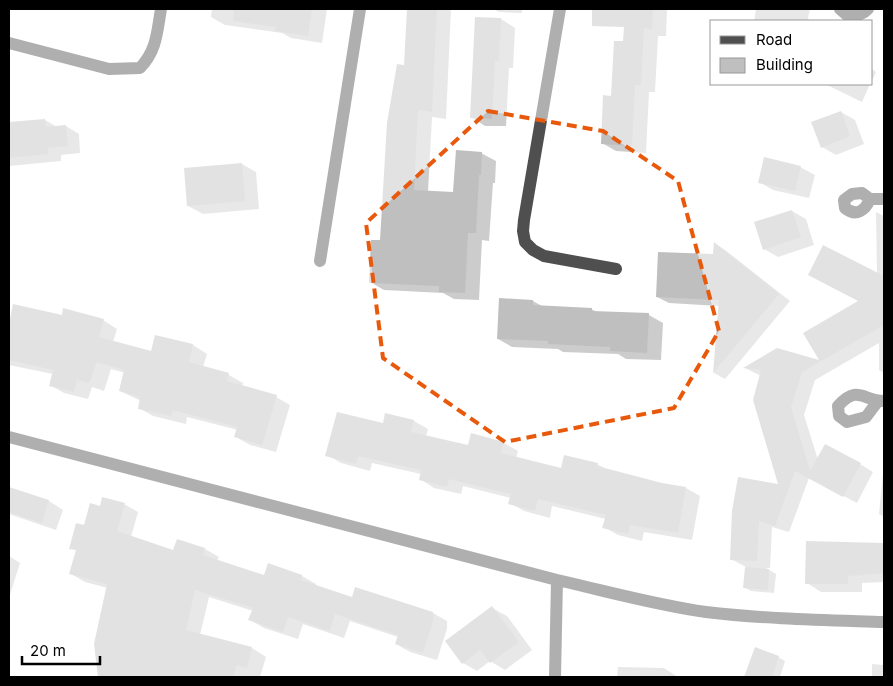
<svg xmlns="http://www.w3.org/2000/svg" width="893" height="686" font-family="Inter,sans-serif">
<rect width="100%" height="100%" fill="#fff"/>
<path fill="#0003" d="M212,9h115l-5,34 -31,-5 -9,-5 -57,-8 -14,-8z
M408,9h43l-5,110 -14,-2 -4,75 27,1 26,-40 15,8 -1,22h-2l-4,58 -7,-1 -3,60 -25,-1 -11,-6 -59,-3 -14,-8 11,-41 25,-175z
M493,9h29v4l-23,-1z
M626,9h41l-1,27h-8l-3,56h-6l-3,61 -30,-2 -14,-8 22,-100z
M756,9h54l-2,9 1,3h-55z
M501,19l14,9 -2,40h-4l-3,58h-21l-14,-9z
M872,69l4,3 -4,9z
M825,84h45l-8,18z
M841,112l14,8 9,24 -28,11 -14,-8z
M45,120l12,7 9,-1 13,8 1,19 -19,2v6l-52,5v-42z
M242,164l14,8 3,37 -56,5 -15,-8z
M800,167l15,8 -6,23 -36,-8 -14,-8z
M792,211l14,8 8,26 -36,12 -14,-8z
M876,212l8,4v157l-5,-3v-27l-64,37 -11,35 14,45 42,4 13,8 -16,31 -48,-25 -20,54 -17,-5 -2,41h-4l10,6 -2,19 -23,-2 -7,-4 2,-20 -15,-8 49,-74 -19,-109 -16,-8 32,-19 44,13 -16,-29 55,-32 17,-27z
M715,244l10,6 65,51 -65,78 -11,-6 5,-67 -50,-3 -12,-6 58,-41z
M533,301l9,5 49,3 6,3 52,3 14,8 -2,37 -35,-1 -8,-5 -55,-2 -5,-3 -46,-2 -14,-8z
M14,306l48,10 41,4 14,9 -4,13 39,10 41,-7 14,9 -4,13 26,8 14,8 -1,3 34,11 14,8 -14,47 -26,-7 -14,-8 2,-7 -51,-13 -1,7 -33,-8 -14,-8 2,-7 -21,-10 5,-18 -14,-4 -7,22 -12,-4 -4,12 -24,-6 -14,-8 3,-11 -44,-9v-35z
M414,421l14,8 -2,7 43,11 3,-12 32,8 14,8 -2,7 46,11 35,-5 11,6 53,14 25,4 14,8 -8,44 -48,-8 -2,9 -24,-6 -14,-8 2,-8 -54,-13 -2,12 -26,-7 -14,-8 1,-5 -48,-12 -2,8 -27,-6 -14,-9 1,-5 -49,-11 -2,8 -29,-8 -14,-8 57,-30z
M884,463v54l-5,-3z
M9,488l40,13 14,9 -7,20 -47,-16z
M124,504l14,8 -7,25 43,15 31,-3 14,8 -2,4 48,16 4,-12 33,11 14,8 -1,2 38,12 80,15 14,8v8l-10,31 -27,-8 -14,-8 2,-7 -48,-16 -6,17 -41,-14 -5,15 -34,-11 -14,-8 3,-9 -44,-14 -9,38 52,13 14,9 -6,20h-160l-5,-33 13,-56 -23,-6 -14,-8 6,-23 -6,-3 14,-22 16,-19z
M879,544l5,1v37l-22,1v9h-41l-14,-9z
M9,556l11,7 -11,35z
M492,608l15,8 25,34 -27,20 -15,-9 -13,10 -14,-8z
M778,657l7,4 -5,16h-25l-5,-3z
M872,664l12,1v12h-12z
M618,667l46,1 14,9h-61z"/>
<path fill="#bfbfbf" d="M234,9h78l-4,27 -33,-5 1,-4 -43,-6z
M407,9h30l-5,103 -14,-2 -4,80 39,2 3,-42 26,2 -1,23h-2l-3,58h-8l-3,60 -26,-1v-6l-70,-3 2,-43h9l7,-117 10,-59 7,1z
M592,9h61l-1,20 -8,-1 -3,57h-6l-3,61 -31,-2 2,-49 8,1 3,-55h9l1,-14 -32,-1z
M475,17l26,1 -2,43h-4l-3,58 -22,-1z
M841,111l9,25 -29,12 -10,-26z
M45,119l1,8 20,-2 2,21 -20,2v6l-39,4v-36z
M764,157l37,9 -6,25 -37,-8z
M242,163l3,38 -58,5 -3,-38z
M792,210l9,27 -38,13 -9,-28z
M714,242l65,52 -66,79 6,-73 -63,-3 2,-45 55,2z
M823,245l61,31v49l-82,47 -11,35 19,64 15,-27 36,19 -18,34 -48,-26 -20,55 -16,-5 -2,40 -27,-1 2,-49 6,-34 40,7 -25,-84 8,-30 -18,-2 34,-20 42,12 -16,-27 55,-32 -50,-26z
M499,298l34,2v5l59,3v3l57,2 -2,40 -37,-2v-4l-62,-3v-3l-51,-2z
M13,304l49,11 1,-7 41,11 -5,18 52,14 4,-16 38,9 -4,18 40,11 -2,8 50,14 -15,50 -28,-8 3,-10 -64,-17 -2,6 -33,-7 2,-12 -21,-6 5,-21 -27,-8 -8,21 -12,-3 -3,12 -25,-6 4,-16 -44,-10v-36z
M337,412l46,11 2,-10 29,7 -3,12 57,13 3,-12 33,9 -3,11 60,15 3,-13 34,8 -1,3 65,17 24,4 -8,46 -48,-8 -2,9 -26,-6 4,-13 -68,-16 -3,12 -27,-7 3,-10 -62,-15 -2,8 -28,-7 2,-10 -63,-14 -2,8 -31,-8z
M9,487l40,13 -7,23 -33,-11z
M102,497l23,6 -8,28 56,19 4,-11 28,9 -2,7 61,20 4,-12 34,12 -1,5 51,17 3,-10 78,25v9l-10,32 -28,-9 3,-9 -63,-21 -5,17 -42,-14 -5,15 -35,-12 5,-12 -58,-18 -9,40 66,17 -5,21 -10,-3 -4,12h-135l-4,-33 13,-60 -38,-10 7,-24 -7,-1 7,-26 8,2 6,-22 10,3z
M806,541l78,2v30l-36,3v8h-43z
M745,567l24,2 -1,21 -25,-2z
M492,606l27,36 -29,21 -10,-13 -18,14 -17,-23z
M755,647l24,9 -7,21h-28z"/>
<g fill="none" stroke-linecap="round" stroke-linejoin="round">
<path stroke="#4f4f4f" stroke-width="12" d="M560,9l-36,211 -1,11 2,11 8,8 11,6 72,13
M840,9l8,7c7,0 15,-1 20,-7
M9,43l100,26 31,-1c17,-18 17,-36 21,-59
M870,199c-5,12 -14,18 -25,9l-1,-8 8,-6 10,-1 8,6h14
M320,261l40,-252
M878,401l-12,16 -19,5 -8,-6 -1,-10c20,-22 25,-5 46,-5
M9,437l548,143c49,11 99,25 149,32 59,7 119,8 178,10
M555,677l2,-97"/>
</g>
<path d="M0 0H893V686H0ZM488,111l115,20 75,50 41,150 -45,77 -169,34 -122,-84 -17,-135z" fill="#fff" fill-opacity=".55" fill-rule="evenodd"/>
<path fill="none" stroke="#e8590c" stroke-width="4" stroke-dasharray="10 6" stroke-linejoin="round" d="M488,111l115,20 75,50 41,150 -45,77 -169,34 -122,-84 -17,-135z"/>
<rect width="893" height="686" fill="none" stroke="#000000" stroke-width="20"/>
<rect x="710" y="20" width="162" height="65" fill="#ffffff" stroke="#999999"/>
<rect x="720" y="36" width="25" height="8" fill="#4f4f4f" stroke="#999999"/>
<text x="756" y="45" font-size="15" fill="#000000">Road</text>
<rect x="720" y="58" width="25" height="15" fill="#bfbfbf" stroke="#999999"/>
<text x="756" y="70" font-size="15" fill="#000000">Building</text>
<path d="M22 656v8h78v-8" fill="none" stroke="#000000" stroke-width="2.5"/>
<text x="30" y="656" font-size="15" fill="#000000" stroke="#ffffff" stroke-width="4" paint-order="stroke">20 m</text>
</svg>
